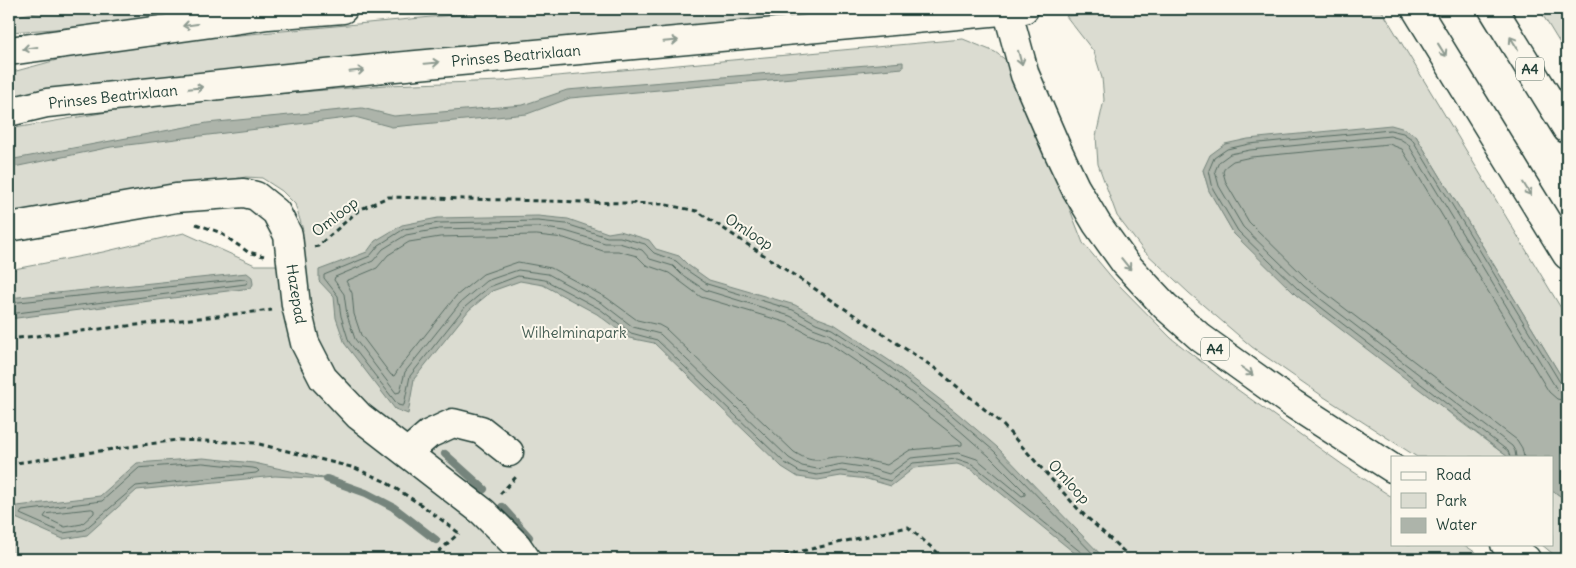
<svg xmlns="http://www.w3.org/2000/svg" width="1576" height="568" font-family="Delius,sans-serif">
<rect width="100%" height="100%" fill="#fbf7ec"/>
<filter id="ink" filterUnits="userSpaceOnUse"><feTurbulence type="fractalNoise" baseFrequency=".02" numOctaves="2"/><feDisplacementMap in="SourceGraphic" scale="10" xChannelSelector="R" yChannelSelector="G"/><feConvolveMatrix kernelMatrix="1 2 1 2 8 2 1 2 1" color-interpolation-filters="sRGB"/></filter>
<g filter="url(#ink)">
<path fill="#dbdcd1" stroke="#7d8c82" d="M58,9h195l-198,20 -46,3v-15z
M517,9h367l-875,94v-30l92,-25z
M1154,9h227l186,309v68l-151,-250 -11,-7 -202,41 6,20 25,44 224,186 50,37h-91l-96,-62 -69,-48 -63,-54 -46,-43 -26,-34 -19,-52 -2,-28 8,-36 -2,-22 -8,-26 -28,-36z
M1539,9h28v46z
M963,39l32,13 19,14 69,177 31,37 57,58 60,47 112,80 49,32v47h71l22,15h-1476v-289l94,-18 81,-19 71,32h38l10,-35 -8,-26 -13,-13 -20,-13 -16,-1 -237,37v-85l127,-22 69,-7 181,-15 116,-4z
M1552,490l15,11v58h-8l-18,-15h11z"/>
<path fill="#adb4aa" stroke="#74847b" d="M903,62v6l-333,30 -43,16 -135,13 -37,-10 -244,30 -102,21v-8l198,-37 155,-15 32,8 129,-11 44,-15z
M1391,125l14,4 11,7 151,250v115l-15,-11v-33h-44l-212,-162 -62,-61 -25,-43 -6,-21 7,-15 15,-11 23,-5z
M538,216l30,3 40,14 12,-2 29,9 7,9 23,7 9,9 21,15 86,25 23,13 16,6 56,37 66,51 41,35 108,112h-23l-111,-90 -14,-5 -43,4 -23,18 -24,-7 -26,-3 -23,4 -20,-3 -16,-10 -128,-124 -25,-5 -32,-24 -54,-29 -23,-4 -28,10 -23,19 -55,69 -6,35 -13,-5 -50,-65 -9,-26 -2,-21 -15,-16v-11l48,-18 8,-11 27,-16 36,-7z
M247,273l5,4 1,7 -2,4 -242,31v-21z
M203,458l51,5 73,16 -52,-3 -138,14 -50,45 -24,4 -54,-24v-8l91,-11 37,-33z"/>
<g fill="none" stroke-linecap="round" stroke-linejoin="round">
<path stroke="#586d63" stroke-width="1" d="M538,227l27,4 40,12h14l23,7 8,9 23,7 8,8 24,16 85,26 23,12 16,6 54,37 66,50 40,35 36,36v3l-3,1 -45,-37 -18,-6 -48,5 -22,16 -20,-6 -27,-4 -25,5 -15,-3 -13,-8 -129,-124 -27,-7 -30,-23 -55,-30 -30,-4 -32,11 -26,22 -55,69 -5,20 -4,1 -41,-54 -8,-24 -3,-21 -10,-14 1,-3 38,-16 10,-12 23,-14 33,-6z
M537,235l27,3 39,13h15l19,5 9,9 23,8 32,24 87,26 22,12 16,6 53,36 83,65v3l-52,5 -23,15c-14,-3 -29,-7 -43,-8 -24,-2 -25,11 -50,-5l-128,-123 -7,-4 -22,-5 -30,-22 -56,-30 -33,-6 -35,12 -27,22 -56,71 -6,9 -3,-1 -30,-40 -7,-21 -2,-21 -6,-12 31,-13 11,-13 21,-13 31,-5z
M9,303l236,-24 3,2 -2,3 -237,30
M1510,457l-2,-6 -208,-160 -62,-60 -25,-42 -4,-19 5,-12 13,-9 22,-5 141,-14 13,3 9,6 149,245 6,3
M1516,457l-1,-6 -3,-5 -208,-160 -61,-59 -24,-41 -4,-15 4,-9 11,-8 20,-4 140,-14 10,3 8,5 148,244 4,4 7,2
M1524,457l-2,-9 -5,-8 -208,-159 -60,-59 -23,-39 -3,-11 2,-5 8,-6 18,-4 138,-13 13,5 147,243 8,7 10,2
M203,463l50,5 4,1 2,2 -3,2 -120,13 -52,44 -21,3 -43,-19 2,-3 80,-10 37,-33z
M92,509l2,1v3l-12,11 -17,3 -21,-10 2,-3z
M1084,559l-2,-6 -110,-89 -15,-5 -44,4 -23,18 -22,-6 -27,-4 -24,4 -17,-3 -15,-9 -128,-123 -26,-7 -31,-24 -55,-29 -27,-4 -29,11 -24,20 -55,69 -6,29 -2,1 -4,-1 -49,-63 -8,-26 -3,-20 -14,-18v-3l46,-19 9,-11 25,-16 35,-6 99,-2 28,3 41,13h13l25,7 9,9 22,8 9,8 22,15 86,26 23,13 16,6 55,36 66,51 41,35 104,108"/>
<path stroke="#74847b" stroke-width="8" d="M445,454l39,35
M327,479l39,14 27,14 43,33
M502,507l27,30"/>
<defs>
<path id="minor" d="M9,227l167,-29 68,-5 12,3 20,16 12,23 8,70 9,38 18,35 36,38 124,96 34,34 9,13
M407,453l22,-19 24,-11 28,7 28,22"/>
<path id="major" d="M9,51l259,-36 75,-6
M9,112l38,-9 337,-35 640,-59"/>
<path id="highway" d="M1007,9l18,66 32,74 18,38 22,37 28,39 40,43 36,32 92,66 99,64
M1416,9l151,246
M1493,9l74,120
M1505,544l21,15"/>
</defs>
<use href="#minor" stroke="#1f3d34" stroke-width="31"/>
<use href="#major" stroke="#1f3d34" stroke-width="31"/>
<use href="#highway" stroke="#1f3d34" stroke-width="31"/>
<path stroke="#1f3d34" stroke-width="3" stroke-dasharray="5 4" stroke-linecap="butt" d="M9,10l8,-1
M196,224l23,8 29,20 16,4
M314,247l4,-1 41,-36 29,-13 274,7 35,7 239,158 65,54 78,87 53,49
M9,339l263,-29
M9,464l168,-24 78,3 100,25 29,13 39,25 36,27
M500,494l16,-17
M434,559v-3l25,-23
M767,559l141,-32 37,32"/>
<use href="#minor" stroke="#fbf7ec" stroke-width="28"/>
<use href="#major" stroke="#fbf7ec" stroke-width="28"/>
<use href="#highway" stroke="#fbf7ec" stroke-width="28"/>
</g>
<defs><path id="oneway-shaft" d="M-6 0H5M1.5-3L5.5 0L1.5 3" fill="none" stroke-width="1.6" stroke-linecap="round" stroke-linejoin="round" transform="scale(1.25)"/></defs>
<g stroke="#8d9a90">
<use href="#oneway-shaft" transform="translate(190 25) rotate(172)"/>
<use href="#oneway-shaft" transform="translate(671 41) rotate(-5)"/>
<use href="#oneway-shaft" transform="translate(1514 43) rotate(-122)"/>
<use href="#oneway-shaft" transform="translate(30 48) rotate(172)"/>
<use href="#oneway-shaft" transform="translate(1442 50) rotate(58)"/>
<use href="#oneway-shaft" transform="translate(1020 58) rotate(75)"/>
<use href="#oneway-shaft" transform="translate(432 63) rotate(-5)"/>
<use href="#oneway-shaft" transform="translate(357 71) rotate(-6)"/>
<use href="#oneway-shaft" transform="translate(196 88) rotate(-6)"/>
<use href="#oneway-shaft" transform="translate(1527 189) rotate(59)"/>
<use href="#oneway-shaft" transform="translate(1126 264) rotate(51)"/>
<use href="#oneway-shaft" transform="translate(1247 371) rotate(35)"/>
</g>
</g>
<g text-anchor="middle" stroke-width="4" stroke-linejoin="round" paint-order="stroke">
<g fill="#fbf7ec" stroke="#61756b" stroke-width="1">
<rect x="1516" y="57.5" width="28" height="23" rx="4"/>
<rect x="1201" y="337.5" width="28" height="23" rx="4"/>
</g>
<g font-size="14" font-weight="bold" fill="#1f3d34">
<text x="1530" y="74">A4</text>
<text x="1215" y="354">A4</text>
</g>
<g font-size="15" fill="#1f3d34" stroke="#fbf7ec">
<text transform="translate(516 56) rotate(-5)" y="5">Prinses Beatrixlaan</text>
<text transform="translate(113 97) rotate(-6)" y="5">Prinses Beatrixlaan</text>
<text transform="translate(335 217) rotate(-38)" y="5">Omloop</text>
<text transform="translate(749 232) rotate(33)" y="5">Omloop</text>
<text transform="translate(296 294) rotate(81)" y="5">Hazepad</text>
<text transform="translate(1069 482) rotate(48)" y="5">Omloop</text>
</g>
<g font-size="15" fill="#455d53" stroke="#fbf7ec">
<text x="574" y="338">Wilhelminapark</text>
</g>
</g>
<rect width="1576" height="568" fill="none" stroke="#fbf7ec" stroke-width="30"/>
<rect x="15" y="15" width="1546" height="538" fill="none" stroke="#1f3d34" stroke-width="2" filter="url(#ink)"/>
<rect x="1391" y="456" width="162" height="90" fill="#fbf7ec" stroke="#a3ada2"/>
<rect x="1401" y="472" width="25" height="8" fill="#fbf7ec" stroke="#a3ada2"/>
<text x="1436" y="480" font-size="15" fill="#1f3d34">Road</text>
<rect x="1401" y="493" width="25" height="15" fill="#dbdcd1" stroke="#a3ada2"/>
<text x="1436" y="506" font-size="15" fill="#1f3d34">Park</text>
<rect x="1401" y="518" width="25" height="15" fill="#adb4aa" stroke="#a3ada2"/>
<text x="1436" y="530" font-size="15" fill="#1f3d34">Water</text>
</svg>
